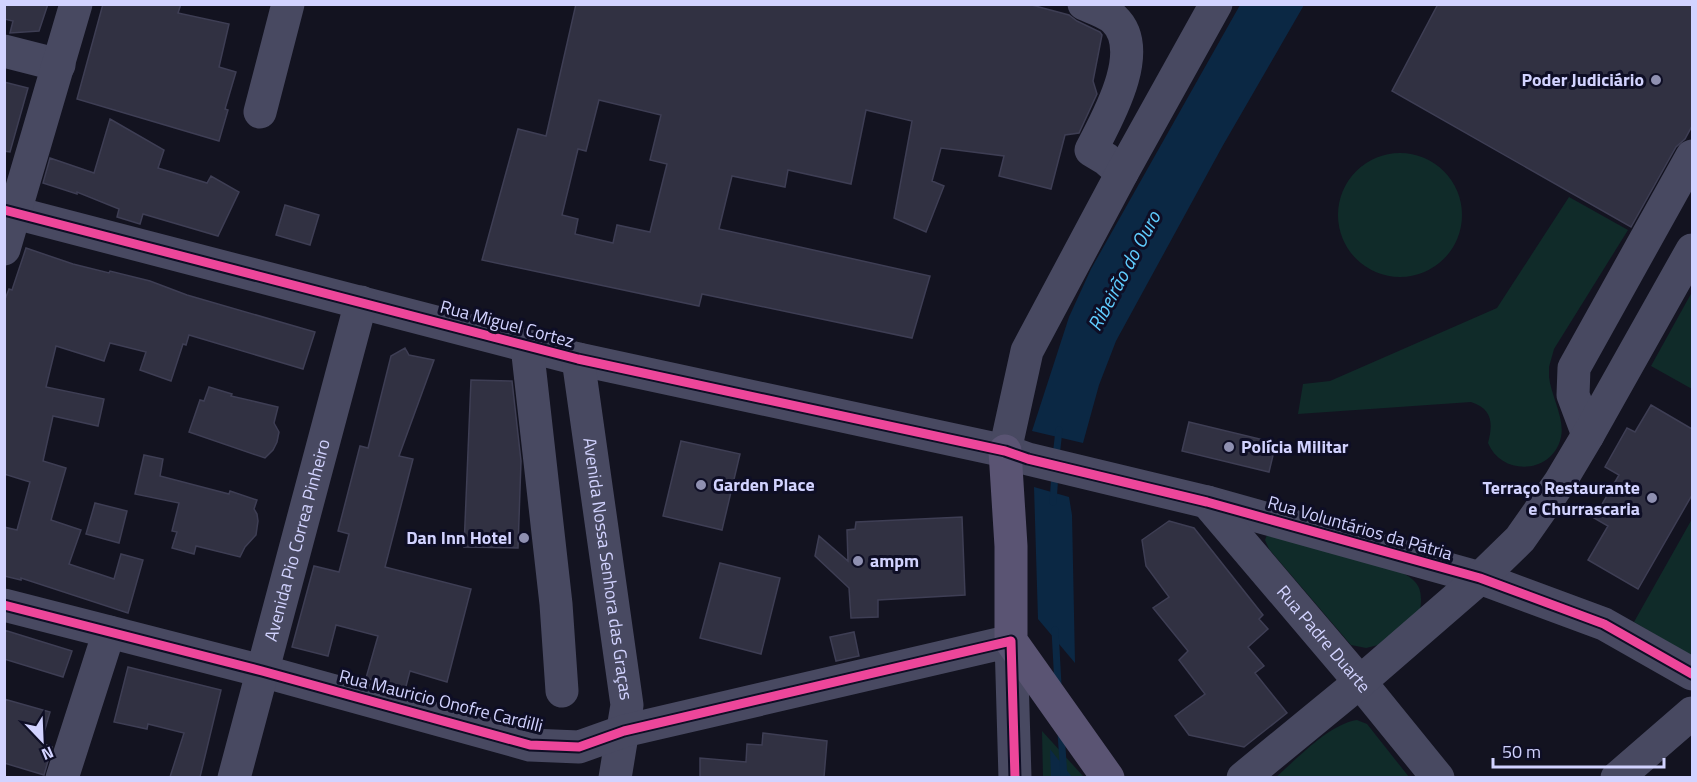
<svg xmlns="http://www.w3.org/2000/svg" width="1697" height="782" font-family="'Titillium Web',sans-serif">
<rect width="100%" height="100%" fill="#131320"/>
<path fill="#102b29" d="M1338 215a62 62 0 1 1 124 0a62 62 0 1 1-124 0Z
M1569,197l59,33 -74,119 -5,18v10c2,19 16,41 12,60 -8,37 -59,40 -73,6 5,-19 5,-34 -17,-41l-173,12 5,-30 27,-3 167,-73z
M1692,292v97l-41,-23z
M1692,519v137l-58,-34z
M1267,535l134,37c19,10 22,18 19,39l-42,34 -12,3 -15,-3 -82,-96 -4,-9z
M1357,720l10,4 42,53h-133c21,-18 53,-53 81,-57z
M1042,731l41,45 1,1h-41z"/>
<path fill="#0b2844" d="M1240,5h64l-82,142 -106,194 -17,44 -16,58 -51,-12 37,-114 22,-48z
M1034,487l35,10 3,18 3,148 -37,-44z
M1050,749l22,28h-21z"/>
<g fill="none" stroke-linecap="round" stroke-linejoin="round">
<path stroke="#0b2844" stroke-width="7" d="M1056,457l3,-27
M1053,502l2,-28
M1055,630l3,55
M1061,732l3,46"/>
</g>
<path fill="#313142" stroke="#3e3e54" stroke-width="1.5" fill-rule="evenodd" d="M4,4h44l-9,27 -29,2 3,-12 -9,-2z
M103,4h78l-3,9 51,11 -10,43 17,5 -11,37 3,1 -9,31 -142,-42z
M576,4h452l41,11 8,6 23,11 2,3 -9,46 4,13 -18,39 -14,2 -14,54 -52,-13 5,-20 -63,-8 -9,33 12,5 -18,46 -32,-14 18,-97 -46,-11 -15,74 -63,-14 -3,17 -53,-11 -13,53 211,47 -18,62 -210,-44 -3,12 -217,-46 36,-131 28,7zM599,100l62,15 -11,45 17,4 -17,68 -33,-7 -4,18 -38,-9 3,-15 -16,-4 16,-66 8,2z
M1438,4h254v122l-7,13 -9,8 -45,80 -239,-136z
M4,82l24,6 -18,64 -6,-1z
M110,119l54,31 -6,18 49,15 4,-7 28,16 -21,44 -75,-22 -3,10 -23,-7 2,-8 -42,-17v2l-34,-11 7,-25 44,15z
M285,205l34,10 -9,30 -34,-10z
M26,248l47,16 36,9 1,-2 40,10 37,14 128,37 -12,37 -114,-34 -3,10 -3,-1 -12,37 -31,-11 6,-18 -36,-9 -6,18 -48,-15 -10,41 58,12 -6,27 -45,-10 -10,45 23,7 -15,52 30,10 -12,34 45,15 7,-25 22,6 -15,53 -107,-35v2l-17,-4v-49l13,3 13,-48 -26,-8v-172l5,-13 3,1z
M405,348l4,7 25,5 -35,96 14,3 -28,108 86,22 -24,93 -37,-11 -5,19 -39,-12 12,-42 -42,-11 -8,31 -36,-9 22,-81 25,6 10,-38 -11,-3 22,-85 8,2 23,-92z
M471,380l41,1 9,80 -3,87 -54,-1z
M209,387l23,7 -1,2 47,11 -4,16 5,9 -2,10 -4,8 -8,8 -76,-26 11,-32 4,1z
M1651,405l41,24v66l-54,94 -50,-29 20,-34 -14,-8 25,-43 -14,-8 22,-39 8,4z
M1189,422l87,21 -7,29 -87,-21z
M681,441l59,13 -18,76 -59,-14z
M144,455l19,4 -3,17 69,18 1,-3 27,9 -3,9 3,5 1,7 -2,14 -11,12 -5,10 -44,-11 -2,8 -22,-6 5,-16 -5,-1 7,-28 -44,-9z
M95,503l32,8 -8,32 -33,-9z
M962,517l3,78 -87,5v17l-27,1 -2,-30 -34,-32 4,-20 29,25 -1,-31 8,-1 1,-7z
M1169,521l25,7 69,87 -4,4 9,10 -20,18 16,19 -9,7 32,40 -43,34 -55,-12 -14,-19 30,-22 -26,-34 9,-9 -35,-43 16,-11 -23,-31 -4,-26z
M720,563l60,15 -19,76 -61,-16z
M4,630l68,21 -9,26 -59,-18z
M854,632l5,24 -23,5 -6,-24z
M128,667l93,23 -21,87h-30l14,-44 -36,-9 -1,5 -33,-7z
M4,699l46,13 -9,31 11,4 -8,28 -40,-12z
M763,733l64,8 -3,36h-124v-19l46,4 1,-18 15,1z"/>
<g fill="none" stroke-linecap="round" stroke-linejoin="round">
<g stroke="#484961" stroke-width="33">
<path d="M1084,4c9,4 22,8 30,15 33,31 -7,100 -23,131l15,9 16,14"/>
<path d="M4,51l55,14"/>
<path d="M260,112l28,-108"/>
<path d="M4,210l574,149 427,92 23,8 179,43 273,76 124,46 88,50"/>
<path d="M4,249l72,-245"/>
<path d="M527,346l29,258 6,87"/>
<path id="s1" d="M578,359l49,346 -12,73"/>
<path d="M1588,435l-15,-40 1,-27 118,-212"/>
<path d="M1005,451l22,-100 95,-178 94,-169"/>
<path id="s2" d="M1207,502l153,180 78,96"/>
<path d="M4,605l258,66 268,74 49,2 45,-16 387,-90 4,137"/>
<path d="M62,778l47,-146"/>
<path id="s3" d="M234,778l127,-476"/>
<path d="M1243,778l117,-96 120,-104 40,-39 40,-57 28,-47 104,-185"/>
<path d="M1617,778l75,-65"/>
</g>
<path stroke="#5a5473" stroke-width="33" d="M1005,451l6,95v95l97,137"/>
<defs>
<path id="cycleway" d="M4,210l574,149 427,92 23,8 179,43 273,76 124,46 88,50
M4,605l258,66 268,74 49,2 45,-16 387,-90 4,137"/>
</defs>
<use href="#cycleway" stroke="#0e0e25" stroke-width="13"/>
<use href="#cycleway" stroke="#ed469a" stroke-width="9"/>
</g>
<g fill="#8f90b1" stroke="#0e0e25" stroke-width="2">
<circle cx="1656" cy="80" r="6"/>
<circle cx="1229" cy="447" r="6"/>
<circle cx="701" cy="485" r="6"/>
<circle cx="1652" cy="498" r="6"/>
<circle cx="524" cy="538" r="6"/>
<circle cx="858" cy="561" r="6"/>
</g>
<g text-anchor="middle" stroke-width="6" stroke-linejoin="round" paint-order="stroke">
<g font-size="18" font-weight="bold" fill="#d2d3ff" stroke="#0e0e25" text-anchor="end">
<text x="1644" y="86">Poder Judiciário</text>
<text x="1241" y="453" text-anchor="start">Polícia Militar</text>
<text x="713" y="491" text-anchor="start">Garden Place</text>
<text x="1640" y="494">Terraço Restaurante<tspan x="1640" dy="21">e Churrascaria</tspan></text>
<text x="512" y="544">Dan Inn Hotel</text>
<text x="870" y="567" text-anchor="start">ampm</text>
</g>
<g font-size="18" fill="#d2d3ff" stroke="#0e0e25">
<text transform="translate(507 324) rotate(15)" y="6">Rua Miguel Cortez</text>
<text transform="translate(1360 528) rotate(16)" y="6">Rua Voluntários da Pátria</text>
<text dy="6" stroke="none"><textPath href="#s3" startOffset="246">Avenida Pio Correa Pinheiro</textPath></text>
<text dy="6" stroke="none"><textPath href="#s1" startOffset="212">Avenida Nossa Senhora das Graças</textPath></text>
<text dy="6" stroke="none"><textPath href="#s2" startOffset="180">Rua Padre Duarte</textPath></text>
<text transform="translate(441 701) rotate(14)" y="6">Rua Mauricio Onofre Cardilli</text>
</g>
<g font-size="20" font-style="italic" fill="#60cdff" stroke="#0e0e25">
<text transform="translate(1124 271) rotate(-62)" y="7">Ribeirão do Ouro</text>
</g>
</g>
<rect width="1697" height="782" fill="none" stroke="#d2d3ff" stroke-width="12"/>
<g transform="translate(42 740) rotate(157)" stroke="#0e0e25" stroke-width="4.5" paint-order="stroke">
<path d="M0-4.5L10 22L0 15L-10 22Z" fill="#d2d3ff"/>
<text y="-9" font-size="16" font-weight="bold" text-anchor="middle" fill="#d2d3ff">N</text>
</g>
<path d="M1493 758v9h171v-9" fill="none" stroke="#d2d3ff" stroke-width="3"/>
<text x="1502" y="758" font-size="18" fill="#d2d3ff" stroke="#0e0e25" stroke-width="4.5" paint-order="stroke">50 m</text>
</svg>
